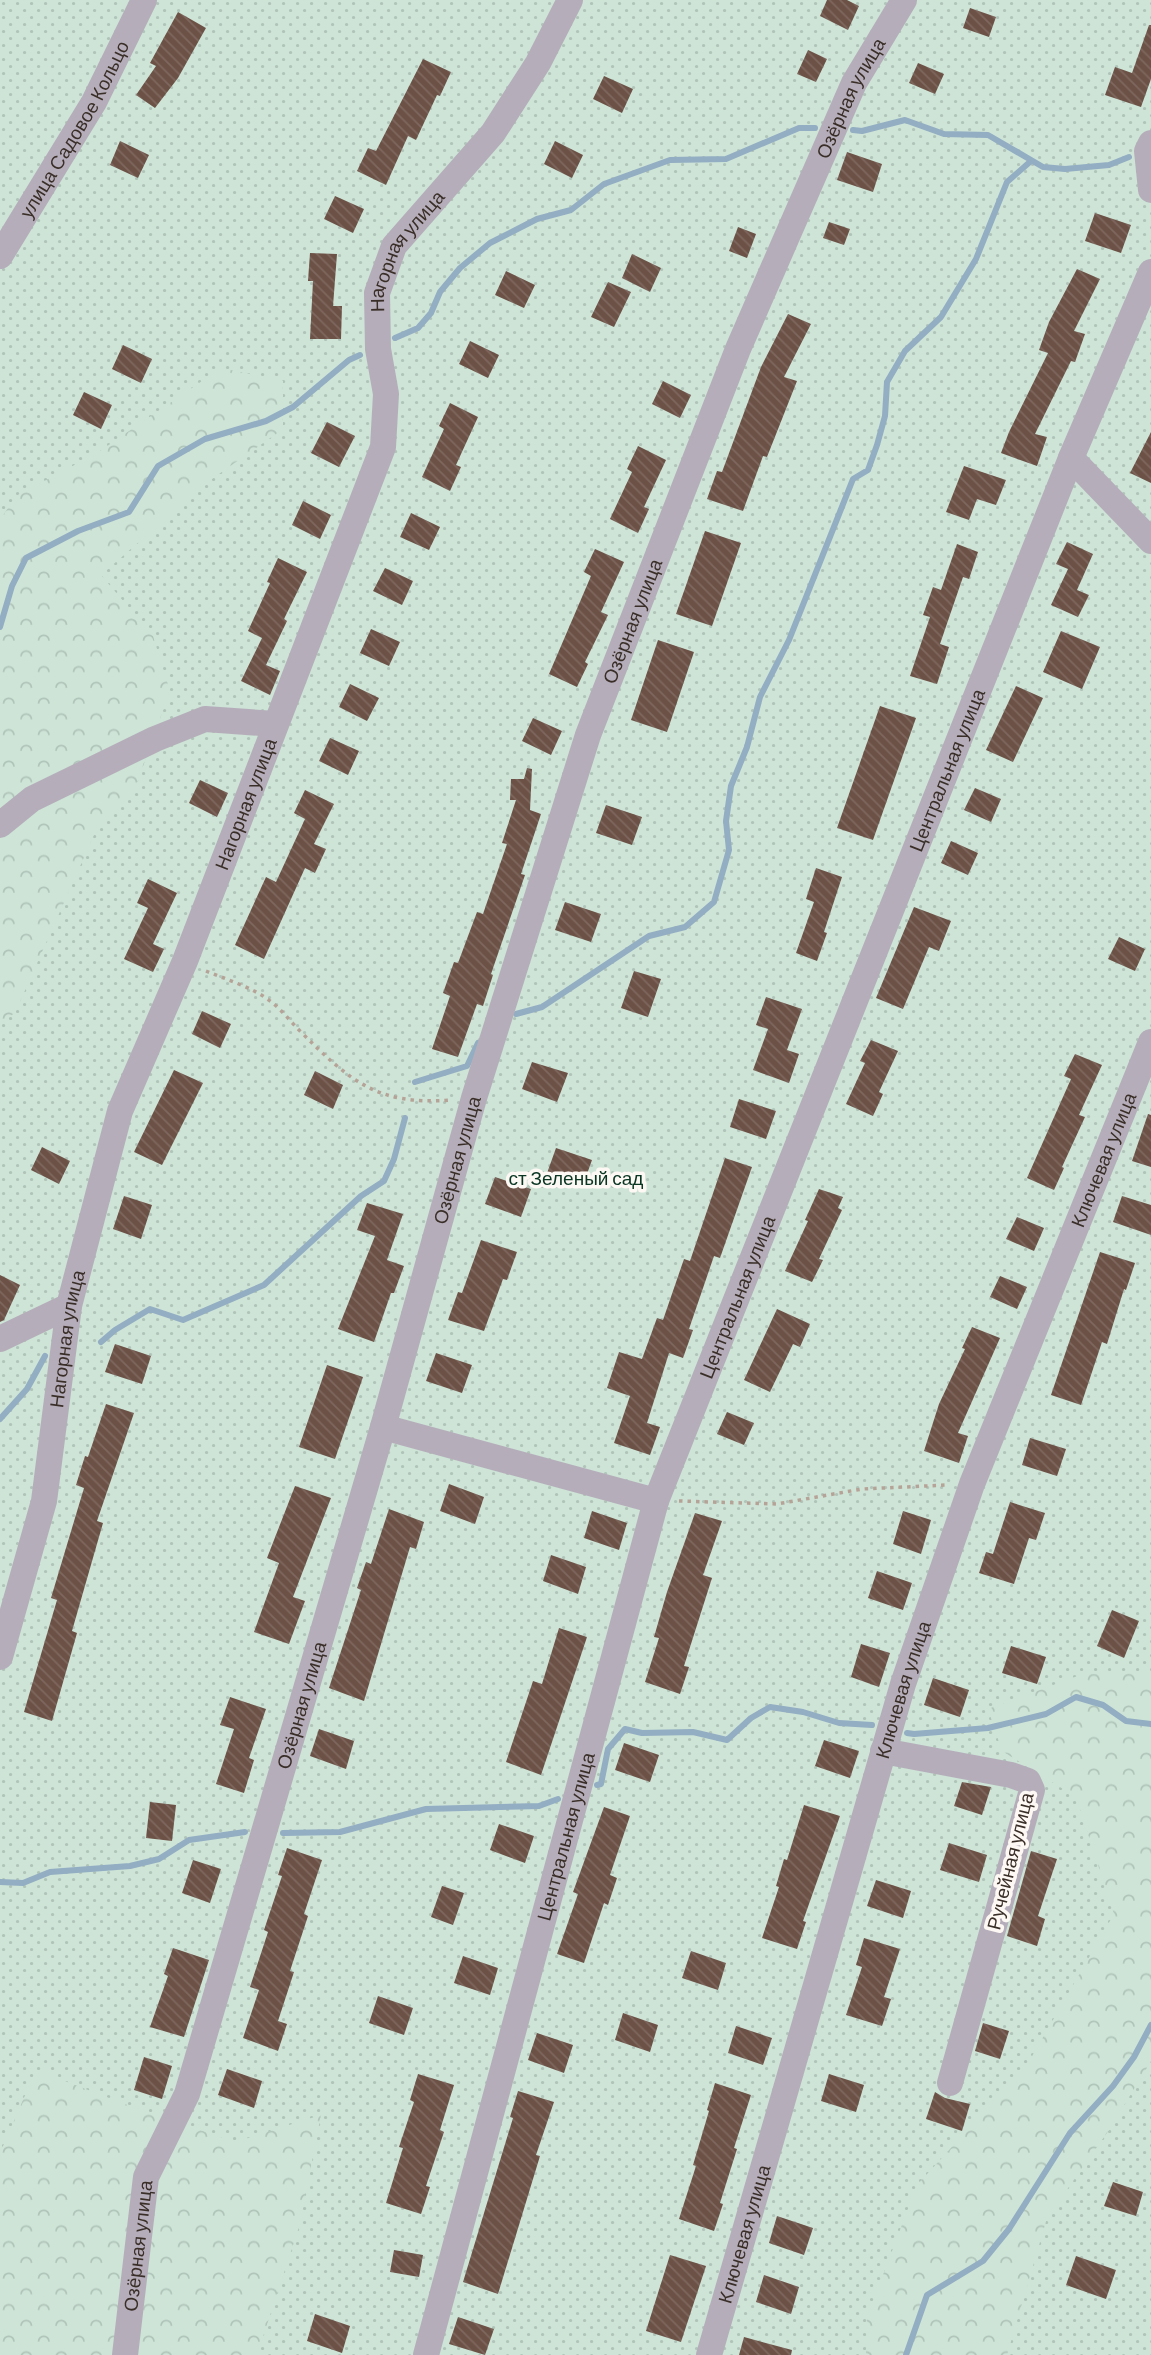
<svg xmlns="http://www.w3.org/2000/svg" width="1151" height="2355" font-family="Barlow,sans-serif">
<defs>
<pattern id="grass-dots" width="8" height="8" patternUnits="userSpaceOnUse" patternTransform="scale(1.75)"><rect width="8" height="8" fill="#cde4d7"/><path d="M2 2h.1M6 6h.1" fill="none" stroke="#b1c4b9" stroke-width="1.8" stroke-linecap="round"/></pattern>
<pattern id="forest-crowns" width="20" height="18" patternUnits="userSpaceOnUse" patternTransform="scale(1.75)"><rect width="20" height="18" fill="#cde4d7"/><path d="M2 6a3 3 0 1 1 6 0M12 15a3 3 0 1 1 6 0" fill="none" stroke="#b1c4b9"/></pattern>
<pattern id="building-back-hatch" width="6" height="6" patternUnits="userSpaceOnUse" patternTransform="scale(1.75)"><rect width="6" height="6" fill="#6c5146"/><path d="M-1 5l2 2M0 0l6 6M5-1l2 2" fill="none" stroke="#7e675e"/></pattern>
</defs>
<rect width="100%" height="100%" fill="#fee7d8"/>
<path fill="url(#grass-dots)" d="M0,0h1151v2355h-1151z"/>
<path fill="url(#forest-crowns)" d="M221,368l62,13v48l-74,52 -108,94 52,61 17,55 -34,95 -35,33 -86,194 -15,9v-502l16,-24 81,-43z
M1151,1673v388l-42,69 -62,88 -40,137h-141l1,-38 50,-132 110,-120 87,-151 -38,-117 -74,-46 -14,-42 95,-35z
M36,2070l94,36 105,36 86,-27 -22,112 -42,128h-257v-202z"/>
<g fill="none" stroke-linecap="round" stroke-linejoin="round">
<path stroke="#93adc2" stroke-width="6" d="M853,130l9,1 43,-11 39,14 44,1 55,32 22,2 44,-4 20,-8
M395,338l23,-10 13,-15 9,-21 20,-24 30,-25 47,-24 34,-9 33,-26 66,-24 56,-1 73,-31h16
M0,627l12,-41 14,-28 52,-27 51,-19 29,-46 47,-27 61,-18 27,-14 56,-47 11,-5
M516,1014l26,-7 107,-71 36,-9 29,-25 15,-52 -3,-29 5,-35 16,-39 13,-50 29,-57 64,-161 15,-9 9,-25 8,-29 2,-34 18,-31 36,-34 35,-58 31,-77 24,-21
M415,1082l52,-16 11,-23
M101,1342l14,-12 35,-21 33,11 81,-35 97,-89 23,-15 10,-22 11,-41
M0,1419l27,-30 18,-33
M907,1733l7,1 74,-6 58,-14 30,-17 27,8 23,16 25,3
M597,1785l4,-1 7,-35 17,-20 17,4 51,-1 34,8 24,-22 19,-11 33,5 36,11 33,2
M283,1833l57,-1 86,-23 113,-3 19,-7
M0,1882l23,1 27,-11 80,-6 29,-7 30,-19 56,-8
M906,2355l21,-60 56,-34 26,-32 61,-96 43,-47 21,-29 17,-32"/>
</g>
<path fill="url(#building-back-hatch)" d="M827,0h20l12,6 -11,24 -28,-14z
M970,8l26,9 -7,20 -26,-9z
M178,12l28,16 -28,50 -23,30 -19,-13 20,-29 -6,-3z
M1149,25h2v54l-10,28 -36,-12 10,-28 17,6z
M808,50l19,9 -11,23 -19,-8z
M423,59l28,13 -11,24 -3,-1 -21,45 -8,-4 -22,49 -29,-14 11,-23 8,3z
M918,63l26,11 -9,20 -26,-11z
M604,76l29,13 -11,24 -29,-14z
M120,141l29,14 -11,23 -28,-13z
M555,141l28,14 -11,23 -28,-14z
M847,152l35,12 -9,28 -36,-12z
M335,196l29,13 -11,24 -29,-14z
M1095,213l36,12 -10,28 -36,-12z
M829,222l21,7 -6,16 -21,-7z
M738,227l18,7 -9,24 -18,-7z
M310,253l27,1 -4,52h9l-1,33h-31l3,-58h-5z
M632,254l29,14 -11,24 -28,-14z
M1077,269l23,10 -26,52 11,3 -10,28 -4,-1 -36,73 12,3 -10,29 -36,-13 8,-21 39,-79 -9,-3 10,-28z
M506,271l29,14 -11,23 -29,-13z
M608,282l23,10 -17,35 -23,-10z
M788,314l23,10 -27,53 13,4 -30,76 -4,-1 -20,55 -36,-12 10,-28 5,1 39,-105z
M470,341l29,14 -11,23 -29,-14z
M123,345l29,14 -11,24 -29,-14z
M663,381l28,14 -11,23 -28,-14z
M84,392l28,13 -11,24 -28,-14z
M450,403l28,14 -22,48 5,2 -11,24 -28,-14 22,-48 -5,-3z
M327,422l28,14 -16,31 -28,-14z
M1151,432v51l-21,-10z
M638,446l28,14 -22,47 5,2 -11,24 -28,-14 22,-47 -5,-3z
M964,466l42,14 -10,25 -19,-6 -8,21 -23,-8z
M303,501l28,14 -11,24 -28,-14z
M411,513l29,14 -11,23 -29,-13z
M705,531l36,12 -29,83 -36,-12z
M1067,542l26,12 -16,36 12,5 -11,22 -27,-12 17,-36 -12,-5z
M957,544l21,8 -9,27 -6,-2 -23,67 9,3 -12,37 -27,-8 20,-59 -7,-2 10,-28 8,3z
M595,549l29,13 -23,50 7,3 -23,47 3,2 -11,23 -28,-13 42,-98 -7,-4z
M278,558l29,14 -23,47 3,2 -21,44 14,6 -10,24 -29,-14 21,-43 -14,-7 22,-48 -3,-1z
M385,568l28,13 -11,24 -29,-14z
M371,629l29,13 -11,24 -29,-13z
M1061,631l39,16 -18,42 -39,-17z
M658,640l36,12 -27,80 -36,-12z
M350,684l29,14 -12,23 -28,-14z
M1016,686l27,12 -30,64 -27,-12z
M880,706l36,12 -43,122 -36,-12z
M533,718l29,13 -11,24 -29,-14z
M330,738l29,13 -11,24 -29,-14z
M527,768l5,1 -2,41 11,4 -20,60 4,1 -34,99 2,1 -10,31 -6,-2 -19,53 -26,-8 18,-53 -7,-3 11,-31 4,1 19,-51 6,2 24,-70 -5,-1 14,-43h-6l1,-21h13z
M200,780l28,13 -11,24 -28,-14z
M975,788l26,11 -10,23 -27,-12z
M305,790l29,14 -20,40 12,5 -11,24 -10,-5 -41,91 -29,-14 31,-68 10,5 29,-63 -11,-6z
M606,805l36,12 -10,28 -36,-12z
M951,841l27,12 -10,22 -27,-12z
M816,868l26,9 -18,55 3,1 -10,28 -21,-8 18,-51 -8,-3z
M148,879l29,14 -24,51 11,5 -11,23 -29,-13 24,-51 -11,-5z
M565,902l36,12 -10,28 -36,-12z
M914,907l37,14 -12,30 -10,-4 -26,62 -27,-11z
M1119,937l26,12 -10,22 -27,-12z
M634,971l27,8 -13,38 -27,-9z
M766,997l36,12 -15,41 12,4 -10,29 -36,-13 15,-41 -12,-4z
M202,1011l29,13 -11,24 -28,-14z
M871,1040l27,11 -19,41 4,2 -10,22 -27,-12 19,-41 -5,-2z
M1075,1054l27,11 -23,50 6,2 -23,50 2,1 -10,22 -27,-12 44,-99 -7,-3z
M532,1062l36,11 -11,29 -35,-13z
M174,1070l29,13 -41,82 -28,-13z
M315,1071l28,14 -10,24 -29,-14z
M739,1099l37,12 -10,28 -36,-12z
M1148,1114l3,1v52l-19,-6z
M42,1147l28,14 -11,23 -28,-14z
M556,1148l36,12 -10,28 -36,-12z
M725,1158l27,9 -32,91 -6,-2 -25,73 4,1 -10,28 -14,-5 -22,70 13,4 -10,28 -36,-12 16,-47 -23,-8 12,-36 23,7 15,-41 6,2 21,-61 6,2z
M495,1177l36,12 -10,28 -36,-13z
M819,1189l24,8 -5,11 4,2 -23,49 4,1 -11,22 -27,-11 23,-50 -3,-1z
M124,1196l28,9 -11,34 -28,-10z
M1122,1196l29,9v30l-38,-13z
M367,1203l36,11 -16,46 17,6 -10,27h-3l-17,49 -36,-13 37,-93 -18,-6z
M1017,1217l27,11 -10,23 -28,-12z
M481,1240l36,12 -10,28 -4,-1 -19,52 -36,-11 10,-28 4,1z
M1100,1252l35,11 -9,27 -2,-1 -17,55 -5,-2 -21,63 -30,-10z
M0,1275l20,10 -16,35 -4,2z
M1000,1276l27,11 -10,22 -27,-12z
M777,1309l33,15 -10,23 -7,-3 -23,48 -26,-12z
M972,1327l28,11 -42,95 10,3 -9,27 -35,-12 15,-47 26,-55 -3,-1z
M115,1344l36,12 -9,28 -37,-12z
M436,1353l36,12 -10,28 -36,-12z
M327,1365l36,12 -28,82 -36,-12z
M106,1404l28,9 -37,108 6,2 -31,108 5,2 -25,88 -28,-9 33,-112 -6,-2 33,-110 -8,-3 9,-29 3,1z
M727,1412l27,11 -10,22 -27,-11z
M1030,1438l36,11 -9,27 -35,-11z
M449,1484l35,13 -9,27 -35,-13z
M295,1486l36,12 -38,99 12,4 -16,43 -35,-12 25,-69 -12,-5z
M1010,1502l35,11 -9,27 -7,-2 -15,46 -35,-11 7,-21 7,2z
M389,1509l35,13 -8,27 -6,-2 -46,154 -35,-13 32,-98 -4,-2 9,-26 5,2z
M592,1511l35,12 -8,27 -35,-12z
M903,1511l28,9 -10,34 -28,-10z
M695,1513l27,8 -19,54 9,3 -28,88 5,1 -9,27 -35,-12 14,-44 -5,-1 13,-45z
M551,1555l35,12 -8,27 -35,-13z
M877,1571l35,12 -9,27 -35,-12z
M1112,1610l27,11 -15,37 -27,-12z
M559,1628l28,9 -46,138 -35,-13 27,-81 9,3z
M861,1644l29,9 -11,34 -28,-10z
M1011,1646l35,11 -9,27 -35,-11z
M933,1678l36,12 -9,27 -36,-12z
M230,1697l36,12 -17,49 5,2 -10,33 -28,-9 18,-55 -14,-4z
M319,1729l35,12 -8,28 -36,-13z
M824,1740l35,11 -9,27 -35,-12z
M624,1743l35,12 -9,27 -35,-12z
M962,1782l29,5 -9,28 -28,-9z
M150,1802l26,3 -4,36 -26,-3z
M804,1805l36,11 -37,105 3,1 -9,27 -35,-11 17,-51 -3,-1 8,-27 3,1z
M604,1807l26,9 -20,59 7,3 -9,27 -4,-2 -20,60 -27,-9 21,-60 -5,-2z
M499,1824l35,12 -9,27 -35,-13z
M949,1843l38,12 -8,27 -39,-12z
M287,1848l35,12 -18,54 4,2 -18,55 4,1 -16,49 9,3 -9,27 -35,-13 16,-48 -9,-3 18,-55 -4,-2 18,-54 -4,-1z
M1031,1851l26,8 -19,57 7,3 -8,27 -30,-10z
M193,1860l28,9 -11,34 -28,-10z
M876,1880l35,11 -8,27 -36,-12z
M442,1886l22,7 -11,32 -22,-8z
M864,1938l36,11 -16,48 7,2 -9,27 -36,-11 16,-48 -6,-2z
M173,1948l36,12 -25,77 -34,-10 18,-51 -4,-2z
M691,1951l35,12 -8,27 -36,-12z
M463,1956l35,12 -8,27 -36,-12z
M378,1996l35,12 -9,27 -35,-12z
M623,2013l35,12 -8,27 -35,-12z
M983,2023l26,8 -9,28 -25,-8z
M736,2026l36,12 -9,27 -35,-12z
M537,2033l36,12 -9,28 -36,-13z
M144,2057l28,9 -10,33 -28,-9z
M227,2069l35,12 -8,27 -36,-13z
M418,2074l36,11 -14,45 4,2 -18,54 4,1 -9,27 -35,-11 17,-55 -4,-1 15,-45 -4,-2z
M829,2074l35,11 -8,27 -35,-11z
M715,2083l36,12 -17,53 3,1 -17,54 3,1 -9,27 -35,-12 17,-53 -3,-1 16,-54 -2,-1z
M518,2091l36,11 -18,53 4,1 -42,138 -35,-12 50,-164 -3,-1z
M935,2092l10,6 25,6 -8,27 -36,-12z
M1113,2182l30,10 -7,24 -32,-10z
M777,2216l36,12 -9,27 -35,-12z
M394,2250l29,5 -4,22 -29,-5z
M670,2255l36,11 -25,76 -35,-11z
M1076,2256l40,14 -10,29 -40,-14z
M764,2275l35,12 -8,27 -35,-12z
M315,2314l35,12 -8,27 -35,-12z
M458,2317l36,12 -9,26 -36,-11z
M744,2337l48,13 -1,5h-52z"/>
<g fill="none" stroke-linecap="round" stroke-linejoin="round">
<path stroke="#b6a397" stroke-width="3.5" stroke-dasharray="3.5 5" stroke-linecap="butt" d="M206,971c19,8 48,17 64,30 11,8 20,20 30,30 49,49 77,75 150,69
M679,1501l98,3 85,-15 85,-4"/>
<g stroke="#b5aeba" stroke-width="26">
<path d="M1151,143l-4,8 4,39"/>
<path id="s1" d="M0,256l94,-154 50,-102"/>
<path d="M1071,458l80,83"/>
<path d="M0,825l32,-26 123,-60 50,-20 70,5"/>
<path d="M0,1339l69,-33"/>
<path d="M383,1427l273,74"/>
<path id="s2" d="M0,1657l44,-156 25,-195 51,-195 65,-150 198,-514 3,-53 -8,-45 -1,-56 17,-47 99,-113 45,-70 32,-63"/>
<path d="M883,1751l128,24 17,6 4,9 -82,293"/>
<path id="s3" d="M125,2355l21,-178 41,-83 196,-667 91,-329 114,-363 150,-386 116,-266 50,-83"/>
<path id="s4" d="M426,2355l230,-854 415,-1043 80,-186"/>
<path id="s5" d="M709,2355l194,-671 69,-200 179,-442"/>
</g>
</g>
<g text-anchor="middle" stroke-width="7" stroke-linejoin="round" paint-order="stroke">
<g font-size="19" fill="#3a2f28" stroke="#fef8f4">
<text dy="7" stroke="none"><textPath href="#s3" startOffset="2378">Озёрная улица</textPath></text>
<text dy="7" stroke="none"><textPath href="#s1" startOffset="147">улица Садовое Кольцо</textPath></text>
<text dy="7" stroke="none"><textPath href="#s2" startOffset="1480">Нагорная улица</textPath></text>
<text dy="7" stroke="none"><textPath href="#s3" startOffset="1811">Озёрная улица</textPath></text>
<text dy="7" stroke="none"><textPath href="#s4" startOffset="1671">Центральная улица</textPath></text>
<text dy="7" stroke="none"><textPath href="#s2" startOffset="892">Нагорная улица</textPath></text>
<text dy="7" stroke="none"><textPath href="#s3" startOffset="1244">Озёрная улица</textPath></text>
<text dy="7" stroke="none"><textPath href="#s5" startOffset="1260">Ключевая улица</textPath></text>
<text dy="7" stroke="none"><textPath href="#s4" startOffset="1104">Центральная улица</textPath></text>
<text dy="7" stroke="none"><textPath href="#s2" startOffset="326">Нагорная улица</textPath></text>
<text dy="7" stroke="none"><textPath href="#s5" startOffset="693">Ключевая улица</textPath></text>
<text dy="7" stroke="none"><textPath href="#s3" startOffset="677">Озёрная улица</textPath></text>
<text dy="7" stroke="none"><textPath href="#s4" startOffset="537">Центральная улица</textPath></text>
<text transform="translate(1010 1861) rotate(-76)" y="7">Ручейная улица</text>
<text dy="7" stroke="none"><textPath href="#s5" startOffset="126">Ключевая улица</textPath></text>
<text dy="7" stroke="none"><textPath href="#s3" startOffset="110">Озёрная улица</textPath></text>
</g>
<g font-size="19" fill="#093523" stroke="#fef8f4">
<text x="576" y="1185">ст Зеленый сад</text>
</g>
</g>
</svg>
